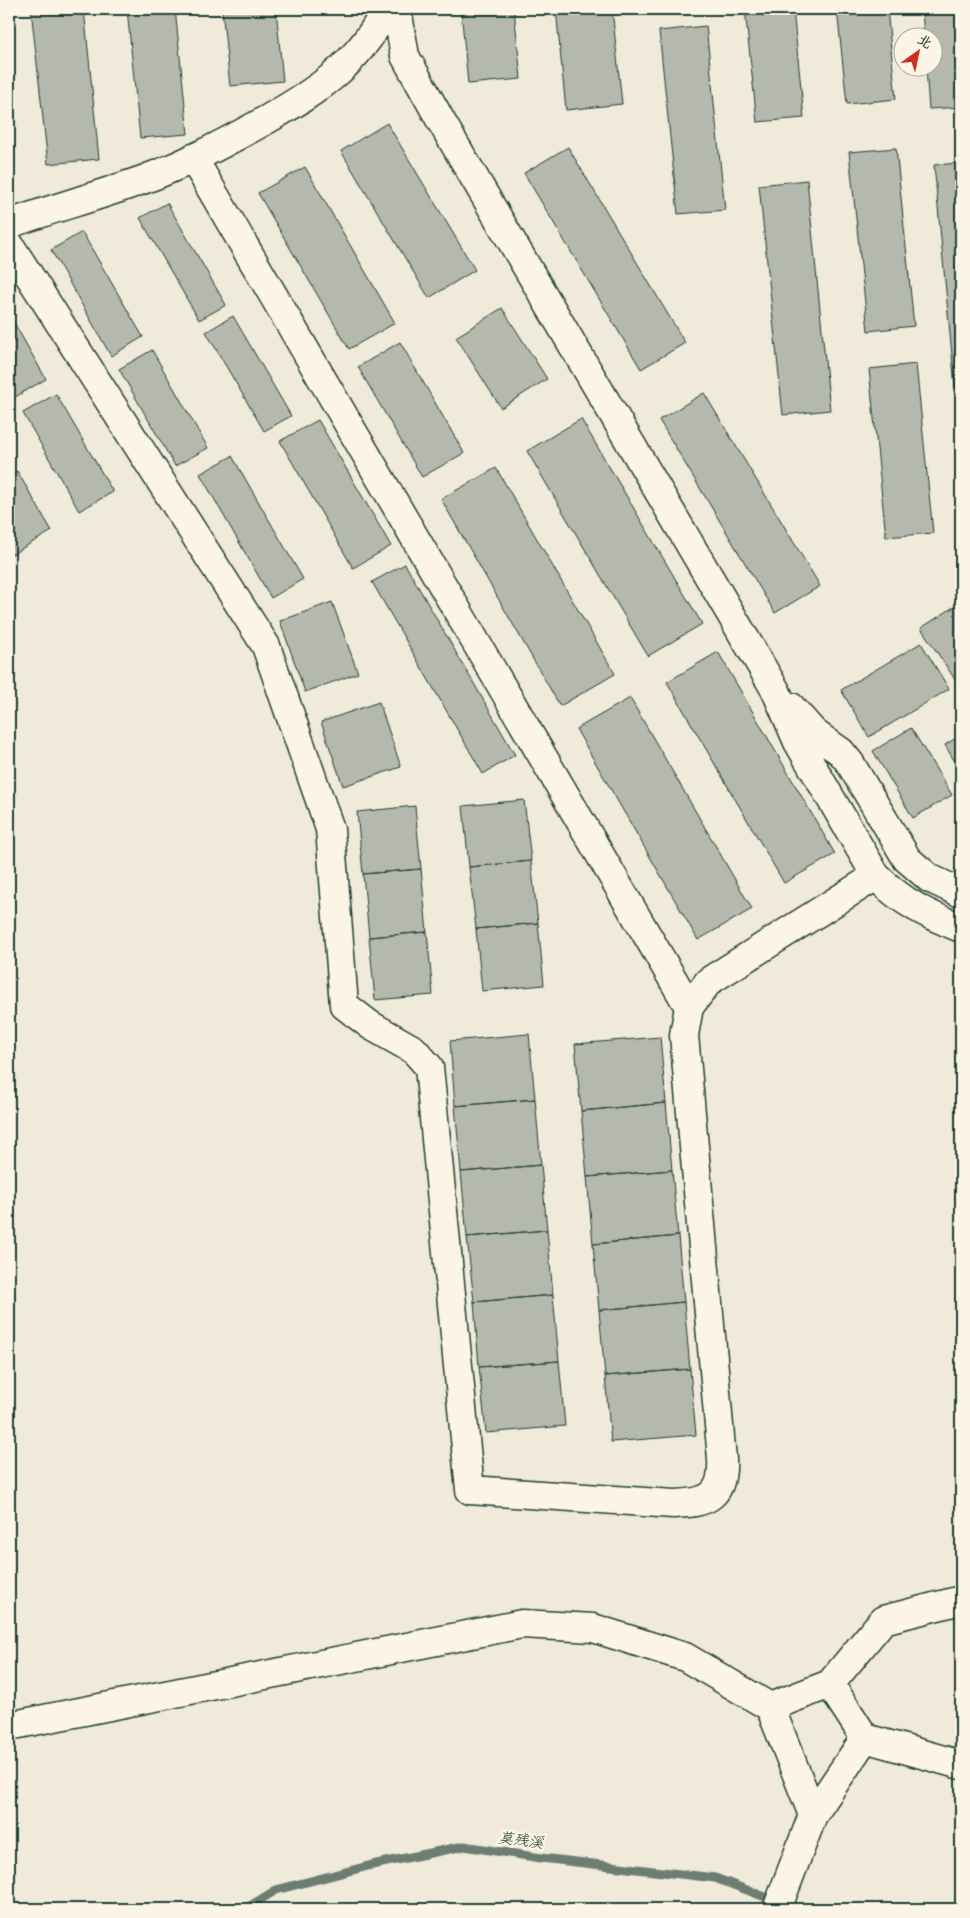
<svg xmlns="http://www.w3.org/2000/svg" width="970" height="1918" font-family="'Playpen Sans','LXGW WenKai TC',sans-serif">
<rect width="100%" height="100%" fill="#efeada"/>
<filter id="ink" filterUnits="userSpaceOnUse"><feTurbulence type="fractalNoise" baseFrequency=".02" numOctaves="2"/><feDisplacementMap in="SourceGraphic" scale="10" xChannelSelector="R" yChannelSelector="G"/><feConvolveMatrix kernelMatrix="1 2 1 2 8 2 1 2 1" color-interpolation-filters="sRGB"/></filter>
<g filter="url(#ink)">
<g fill="none" stroke-linecap="round" stroke-linejoin="round">
<path stroke="#6c7d71" stroke-width="9" d="M245,1909l31,-19 96,-25 92,-19 77,12 174,20 82,31"/>
</g>
<path fill="#b5b9ad" stroke="#1f3d34" d="M31,9h53l15,150 -51,5z
M127,9h48l13,125 -48,4z
M222,9h54l7,72 -53,5z
M461,9h53l7,70 -53,5z
M556,9h56l10,95 -56,6z
M745,9h48l11,109 -47,4z
M837,9h50l9,90 -49,5z
M922,9h39v98l-32,2 -3,-41h6v-30h-8z
M706,26l19,184 -47,4 -19,-183z
M387,123l88,147 -46,28 -88,-147z
M568,147l117,196 -44,26 -117,-196z
M896,148l18,178 -46,5 -19,-179z
M961,163v287l-27,-285z
M305,167l90,156 -46,26 -91,-156z
M807,180l23,230 -47,5 -24,-230z
M167,203l59,102 -27,15 -59,-102z
M82,232l61,105 -32,19 -60,-106z
M502,308l45,71 -46,29 -45,-71z
M9,314l37,65 -31,18 -6,-12z
M233,316l58,100 -27,15 -58,-99z
M400,342l64,111 -42,24 -64,-110z
M152,350l56,98 -33,18 -56,-97z
M916,364l17,169 -47,4 -17,-168z
M704,393l116,193 -45,27 -116,-193z
M56,394l57,98 -34,19 -56,-98z
M581,419l121,205 -54,32 -121,-205z
M318,420l73,126 -38,22 -73,-127z
M232,456l71,123 -32,19 -71,-124z
M496,468l119,206 -55,32 -119,-207z
M17,471l35,60 -43,25v-81z
M405,564l110,191 -32,19 -111,-192z
M332,602l26,71 -53,19 -25,-71z
M960,603l1,79 -3,2 -37,-56z
M921,643l28,46 -80,48 -28,-47z
M718,652l117,202 -51,29 -117,-201z
M630,698l122,211 -54,31 -122,-211z
M379,702l22,65 -58,19 -22,-64z
M911,728l41,67 -39,23 -40,-67z
M961,735v37l-16,-27z
M524,800l7,61 -62,6 -6,-61z
M415,806l6,63 -58,5 -6,-62z
M531,861l7,62 -62,6 -7,-62z
M421,869l6,63 -58,5 -6,-63z
M538,923l6,62 -62,6 -6,-62z
M427,932l6,63 -58,5 -6,-63z
M529,1034l6,65 -80,7 -5,-65z
M660,1037l6,66 -85,8 -6,-67z
M535,1099l6,66 -80,7 -6,-66z
M666,1103l6,67 -85,7 -6,-66z
M541,1165l6,65 -80,7 -6,-65z
M672,1170l6,66 -85,8 -6,-67z
M547,1230l6,65 -79,7 -7,-65z
M678,1236l6,66 -85,8 -6,-66z
M553,1295l6,66 -80,6 -5,-65z
M684,1302l6,67 -85,7 -6,-66z
M559,1361l6,65 -79,7 -7,-66z
M690,1369l6,66 -85,7 -6,-66z"/>
<g fill="none" stroke-linecap="round" stroke-linejoin="round">
<defs>
<path id="minor" d="M397,9l8,47 36,65 335,570 22,51 78,134c27,27 50,38 85,52
M193,158l496,849
M9,224c39,-14 79,-25 119,-39 46,-15 89,-38 131,-61 55,-31 98,-57 127,-115
M9,244l257,402 64,183 14,176 26,20 44,25 15,17 41,423 204,14c33,-1 50,-7 48,-45l-38,-424 5,-28 20,-26 167,-105
M791,707l23,26 27,19 9,11 57,96 22,19 32,15
M961,1600l-78,20 -53,64 35,54 96,27
M770,1707l60,-23
M9,1726l513,-102 71,4 92,29 85,50 43,108 -36,94
M813,1815l52,-77"/>
</defs>
<use href="#minor" stroke="#1f3d34" stroke-width="31"/>
<use href="#minor" stroke="#fcf5e5" stroke-width="28"/>
</g>
</g>
<g text-anchor="middle" stroke-width="5" stroke-linejoin="round" paint-order="stroke">
<g font-size="15" font-style="italic" fill="#455d53" stroke="#fcf5e5">
<text transform="translate(521 1840) rotate(7)" y="5">莫残溪</text>
</g>
</g>
<rect width="970" height="1918" fill="none" stroke="#fcf5e5" stroke-width="30"/>
<rect x="15" y="15" width="940" height="1888" fill="none" stroke="#1f3d34" stroke-width="2" filter="url(#ink)"/>
<g transform="translate(918 52) rotate(33)"><circle r="24" fill="#fcf5e5" stroke="#a4ab9e"/>
<path d="M0-4L9 19L0 12L-9 19Z" fill="#c8321e"/>
<text y="-8" font-size="14" font-weight="bold" text-anchor="middle" fill="#1f3d34">北</text>
</g>
</svg>
